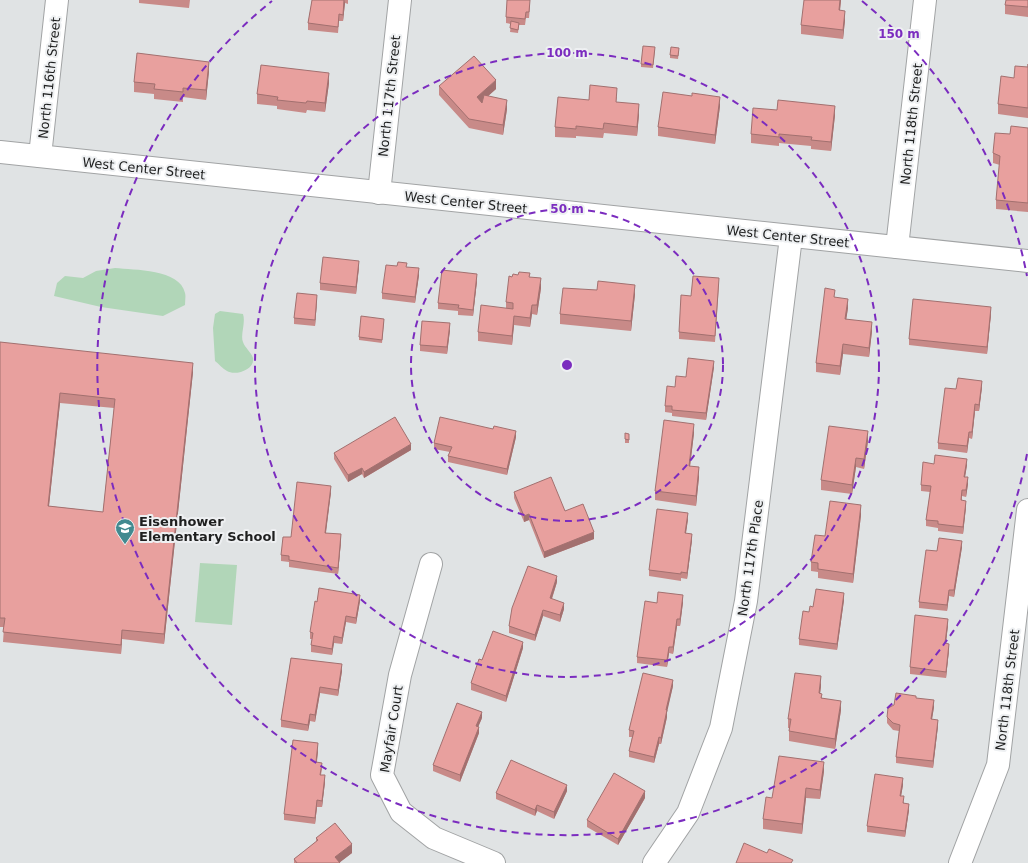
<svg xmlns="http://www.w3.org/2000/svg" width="1028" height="863" font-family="'DejaVu Sans',sans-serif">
<rect width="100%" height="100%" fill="#e0e3e4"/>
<path fill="#b1d6b8" d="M115,268c19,2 65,1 70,25 1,3 0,8 0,12l-22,11 -62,-9 -47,-11 3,-13 8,-7 18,2 13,-7z
M220,311l23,3c3,9 -3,21 0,28 2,6 8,10 10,16 2,12 -18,18 -26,13 -4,-2 -8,-7 -12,-10l-2,-33 2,-14z
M200,563l37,2 -5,60 -37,-3z"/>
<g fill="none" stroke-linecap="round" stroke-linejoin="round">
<defs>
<path id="street" d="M40,156l17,-156
M379,193l21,-193
M897,247l28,-247
M431,564l-31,111 -18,100 19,37 33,26 60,25
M654,863l34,-50 33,-85 25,-127 45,-364
M960,863l38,-98 30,-255"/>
<path id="secondary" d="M0,152l1028,109"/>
</defs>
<use href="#street" stroke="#a1a3a4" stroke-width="24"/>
<use href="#secondary" stroke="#a1a3a4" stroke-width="24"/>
<use href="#street" stroke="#fff" stroke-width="22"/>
<use href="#secondary" stroke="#fff" stroke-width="22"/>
</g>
<path fill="#c88a88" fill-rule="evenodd" d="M139,0h51l-1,8 -50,-5z
M312,0h36v4l-3,-1 -2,18h-4l-1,12 -30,-3v-7z
M841,0l-1,10 5,10 -2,19 -42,-5v-9z
M1028,0v17l-23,-3v-9z
M530,6l-1,12h-3l-1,7h-6l-1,8 -8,-1 1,-8 -5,-1v-6z
M655,50l-2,18 -12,-1v-3z
M679,51l-1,8 -8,-1v-3z
M1028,64v54l-30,-4v-10l16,-26 14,-11z
M209,71l-3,29 -23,-3v5l-29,-3v-5l-20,-2v-10z
M329,83l-4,29 -18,-2 -1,3 -29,-4v-3l-20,-2v-10z
M439,86l57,3 -8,7 19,13 -4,26 -34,-7 -30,-33z
M692,96l28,10 -5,38 -57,-8v-9z
M617,97l-1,5 23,12 -2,22 -33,-3 -1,5 -27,-2v2l-21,-1v-10l34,-27z
M835,115l-4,36 -20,-2v-3l-32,-3v3l-28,-3v-9z
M1028,128v84l-32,-3v-9l4,-35 -7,-2v-10l17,-19z
M359,267l-3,27 -36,-4v-7z
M407,267l12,8 -4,28 -33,-4v-6z
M530,277l11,11 -4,27 -5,-1 -2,13 -16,-2 -2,20 -34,-4v-9l28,-24v-6z
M477,281l-4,35 -15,-1v-4l-20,-2v-6z
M719,284l-4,58 -36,-3v-7l12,-36z
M635,294l-4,37 -71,-7v-10z
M835,297l13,11 -2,11 26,12 -3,26 -26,-3 -3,21 -24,-3v-9z
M317,301l-2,25 -21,-2v-6z
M991,314l-4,40 -78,-9v-6z
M384,322l-2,21 -23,-3v-3z
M450,330l-3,24 -27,-3v-6z
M0,342l193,30 -29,272 -42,-5 -1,15 -118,-12 1,-15h-4zM60,403l54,5 -11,104 -54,-6z
M714,367l-8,53 -34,-4v-3l-7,-1v-6l10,-19 11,-10z
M982,387l-3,24h-4l-3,28 -3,-1 -2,15 -29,-4v-6l18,-54z
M694,433l-4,33 9,11 -3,29 -41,-6v-9z
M516,437l-9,38 -59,-13v-6l2,-4 -16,-3v-6z
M629,437v6h-4v-4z
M868,441l-4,28 -8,-2 -4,27 -31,-4v-10z
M411,450l-47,28 -2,-4 -14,8 -14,-23v-6z
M934,464l33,1 -2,12 3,7 -2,13 -4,-1v4l4,7 -3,27 -25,-3v-3l-12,-2v-6l4,-28 -9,-1v-6z
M331,492l-5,41 15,8 -3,33 -49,-7v-5l-8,-1v-6l10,-18z
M514,492l51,19 29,28 -50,19 -15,-38 -5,2 -10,-24z
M861,515l-8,68 -35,-5v-6l-7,-1v-9l14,-26z
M688,519l-2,14 6,7 -5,39 -6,-1v3l-32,-5v-6z
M962,547l-8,50 -5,-1 -2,15 -28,-3v-6l18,-51z
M557,582l-5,17 12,10 -4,13 -17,-6 -8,25 -26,-8v-7z
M844,600l-7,50 -38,-5v-6l10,-27 4,-5z
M360,601l-4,23 -10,-2 -4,22 -8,-1 -2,12 -21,-3v-7l1,-6h-2v-7z
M683,602l-3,24h-3l-4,28 -4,-1 -2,14 -30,-4v-6l20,-54z
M948,625l-2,18 3,7 -3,28 -36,-4v-7z
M523,648l-17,54 -35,-12v-7l11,-23z
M291,658l51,13 -4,25 -18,-3 -5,29 -5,-1 -2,10 -27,-4v-7z
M673,686l-6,24v7l-6,27h-2l-5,19 -25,-6v-6l3,-14h-3v-7z
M821,686l-1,7 2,5 19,12 -6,39 -46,-8v-13h-1v-9z
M916,698l18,9 -2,12 6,7 -5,42 -37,-5v-6l3,-26 -6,-1 -6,-7v-6z
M482,718l-4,9 1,6 -19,49 -27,-11v-6z
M318,750l-1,12 5,7 -1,6 4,7 -3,25h-5l-2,17 -31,-4v-6z
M824,771l-4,28 -14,-1 -4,36 -39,-5v-10l9,-21z
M903,785l-2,11 3,7 5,7 -4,27 -38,-5v-6z
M567,791l-13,28 -17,-8 -2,5 -39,-17v-6z
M645,798l-27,47 -31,-18v-7z
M316,838l36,15 -12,9v1h-46v-4l22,-17z"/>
<path fill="#a2706f" d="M344,0l1,3 -2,18v-6z
M840,0h1l-2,20v-10z
M845,11v9l-2,19v-9z
M209,62v9l-3,29v-10z
M329,73v10l-4,29v-9z
M496,80v9l-19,17v-9z
M720,97v9l-5,38v-9z
M507,100v9l-4,26v-10z
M639,104v10l-2,22v-9z
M835,106v9l-4,36v-9z
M359,261v6l-3,27v-7z
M419,268v7l-4,28v-6z
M477,274v7l-4,35v-6z
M541,278v10l-4,27v-10z
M635,285v9l-4,37v-10z
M317,295v6l-2,25v-6z
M848,299v9l-3,20v-9z
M532,305v9l-2,13v-9z
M991,307v7l-4,40v-7z
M514,316v9l-2,20v-9z
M872,322v9l-3,26v-9z
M450,323v7l-3,24v-7z
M843,344v10l-3,21v-9z
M714,361v6l-8,53v-7z
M193,363v9l-29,272v-10z
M982,381v6l-3,24v-6z
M60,393v10l-12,112v-9z
M975,404v7l-3,28v-7z
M694,424v9l-5,42v-9z
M516,431v6l-9,38v-6z
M868,431v10l-4,28v-10z
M969,432v6l-2,15v-7z
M411,444v6l-47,28v-6z
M856,458v9l-4,27v-9z
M967,459v6l-3,18v-6z
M699,467v10l-3,29v-10z
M362,468v6l-14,8v-7z
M968,477v7l-2,13v-7z
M331,486v6l-6,47v-6z
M966,501v6l-3,27v-7z
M861,505v10l-8,68v-9z
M688,513v6l-3,20v-6z
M529,514v6l-5,2v-6z
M594,532v7l-50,19v-6z
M341,534v7l-3,33v-6z
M692,534v6l-5,39v-6z
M962,541v6l-8,50v-7z
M557,576v6l-7,22v-6z
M949,590v6l-2,15v-6z
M844,593v7l-7,50v-6z
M360,595v6l-4,23v-6z
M683,595v7l-3,24v-7z
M564,603v6l-4,13v-7z
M543,610v6l-8,25v-6z
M346,616v6l-4,22v-6z
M677,619v7l-4,28v-7z
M948,619v6l-3,25v-7z
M122,630v9l-1,15v-9z
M334,636v7l-2,12v-6z
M523,642v6l-17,54v-6z
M949,644v6l-3,28v-6z
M669,647v6l-2,14v-7z
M342,664v7l-4,25v-6z
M821,676v10l-2,17v-10z
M673,680v6l-7,31v-7z
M320,687v6l-5,29v-7z
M934,700v7l-3,18v-6z
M841,701v9l-6,39v-10z
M667,710v7l-6,27v-6z
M482,712v6l-6,14v-6z
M310,714v7l-2,10v-6z
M938,720v6l-5,42v-7z
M479,727v6l-19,49v-7z
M659,737v7l-5,19v-6z
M318,743v7l-2,19v-7z
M824,762v9l-4,28v-9z
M325,775v7l-3,25v-6z
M903,778v7l-3,17v-6z
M567,785v6l-13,28v-7z
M806,788v10l-4,36v-10z
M645,791v7l-27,47v-6z
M317,800v7l-2,17v-6z
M909,804v6l-4,27v-6z
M537,805v6l-2,5v-6z
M352,844v9l-13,10 -4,-6z"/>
<path fill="#e8a09e" stroke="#a2706f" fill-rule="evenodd" d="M312,0h32l-1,15 -4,-1 -1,13 -30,-4z
M507,0h23l-1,12h-3l-1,7 -19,-2z
M804,0h36l-1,10 6,1 -2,19 -42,-5z
M1006,0h22v7l-23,-2z
M511,21l8,2 -1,7 -8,-2z
M643,46l12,1 -2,18 -12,-1z
M671,47l8,1 -1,8 -8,-1z
M137,53l72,9 -3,28 -23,-2v4l-29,-3 1,-5 -21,-2z
M474,56l22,24 -19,17 5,6 2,-8 23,5 -4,25 -34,-6 -30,-33z
M1028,64v44l-30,-4 3,-28 13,2 1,-12 13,1z
M261,65l68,8 -4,30 -18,-2 -1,2 -29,-3 1,-3 -21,-3z
M590,85l27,3 -1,14 23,2 -2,23 -33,-4 -1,6 -27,-3v3l-21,-2 3,-30 31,3z
M663,92l29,4v-3l28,4 -5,38 -57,-8z
M778,100l57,6 -4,36 -20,-2 1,-3 -33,-3v3l-28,-3 2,-26 24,2z
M1011,126l17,2v75l-32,-3 4,-44 -7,-3 2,-20 15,1z
M323,257l36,4 -3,26 -36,-4z
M398,262l9,1 -1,4 13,1 -4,29 -33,-4 4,-28 11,1z
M442,270l35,4 -4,36 -15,-2 1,-3 -21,-2z
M519,272l11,1 -1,4 12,1 -4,27h-5l-2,13 -16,-2 -2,20 -34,-4 3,-27 32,4v-6l-7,-1 3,-26 3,1 1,-3 5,1z
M693,276l26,2 -4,58 -36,-4 2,-37 10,1z
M598,281l37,4 -4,36 -71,-7 3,-26 34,2z
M825,288l10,2 -1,7 14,2 -3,20 27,3 -3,26 -26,-4 -3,22 -24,-3z
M297,293l20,2 -2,25 -21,-2z
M913,299l78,8 -4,40 -78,-8z
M361,316l23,3 -2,21 -23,-3z
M422,321l28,2 -3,24 -27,-2z
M0,342l193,21 -29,271 -42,-4 -1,15 -118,-13 2,-14h-5zM60,393l55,6 -12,113 -55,-6z
M688,358l26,3 -8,52 -34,-3v-4h-7l2,-20 8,1 1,-11 10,1z
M958,378l24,3 -3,24 -4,-1 -3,28h-3l-2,14 -29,-3 7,-55 11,1z
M395,417l16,27 -47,28 -2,-4 -14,7 -14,-22z
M440,417l53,12 1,-3 22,5 -9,38 -59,-13 4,-9 -18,-4z
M664,420l30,4 -5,42 10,1 -3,29 -41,-5z
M829,426l39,5 -4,28 -8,-1 -4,27 -31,-5z
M625,433l4,1v6l-4,-1z
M935,455l32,4 -3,18h4l-2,13h-4l-1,10 5,1 -3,26 -25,-3v-3l-12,-1 5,-34 -10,-1 2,-23 11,2z
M551,477l14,34 18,-7 11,28 -50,20 -15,-38 -5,2 -10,-24z
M297,482l34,4 -6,47 16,1 -3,34 -49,-8v-4l-8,-1 2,-18h8z
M830,501l31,4 -8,69 -35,-5v-6l-7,-1 4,-27 10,1z
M657,509l31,4 -3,20 7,1 -5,39 -6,-1v2l-32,-4z
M939,538l23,3 -8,49h-5l-2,15 -28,-3 7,-52 11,1z
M528,566l29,10 -7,22 14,5 -4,12 -17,-5 -8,25 -26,-9 3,-18z
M319,588l41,7 -4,23 -10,-2 -4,22 -8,-2 -2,13 -21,-4 2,-12 -3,-1 5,-31 2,1z
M816,589l28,4 -7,51 -38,-5 4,-28 6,1 1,-6 3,1z
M658,592l25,3 -3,24h-3l-4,28h-4l-2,13 -30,-3 8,-56 12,2z
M915,615l33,4 -3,24 4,1 -3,28 -36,-5z
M493,631l30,11 -17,54 -35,-13 8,-24 3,1z
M291,658l51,6 -4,26 -18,-3 -5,28 -5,-1 -2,11 -27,-5z
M643,673l30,7 -7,30h1l-6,28 -2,-1 -5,20 -25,-6 5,-20 -5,-1z
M795,673l26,3 -2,17 3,1 -1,4 20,3 -6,38 -46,-8 2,-12h-3z
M896,693l20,3v2l18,2 -3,19 7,1 -5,41 -37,-4 4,-32 -7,-2 -6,-6 1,-9 6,-3z
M457,703l25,9 -6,14 3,1 -19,48 -27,-10z
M293,740l25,3 -2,19 6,1 -2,12h5l-3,26 -5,-1 -2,18 -31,-4z
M779,756l45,6 -4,28 -14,-2 -4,36 -39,-5 3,-22 6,1z
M511,760l56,25 -13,27 -17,-7 -2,5 -39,-17z
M614,773l31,18 -27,48 -31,-19z
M875,774l28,4 -3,18h4l-1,7 6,1 -4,27 -38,-5z
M335,823l17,21 -17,13 5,6h-43l-3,-4 24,-19 -2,-2z
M744,843l23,10 2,-4 24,11 -2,3h-55z"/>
<g fill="none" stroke="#7b2cbf" stroke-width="2" stroke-dasharray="7 5">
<circle cx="567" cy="365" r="156"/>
<circle cx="567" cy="365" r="312"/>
<path d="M1027 454A469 469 0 1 1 272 1M862 1A469 469 0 0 1 1027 276"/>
</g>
<defs>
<symbol id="school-pin" viewBox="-11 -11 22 30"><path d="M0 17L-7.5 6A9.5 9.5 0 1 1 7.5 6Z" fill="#428a90" stroke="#eef0f2"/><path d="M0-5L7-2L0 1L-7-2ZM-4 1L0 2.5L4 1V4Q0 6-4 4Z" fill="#fff"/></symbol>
</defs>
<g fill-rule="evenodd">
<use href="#school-pin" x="114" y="517" width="22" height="30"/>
</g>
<g text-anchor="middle" stroke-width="4" stroke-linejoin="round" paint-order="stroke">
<g font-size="13" fill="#1e1f1f" stroke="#eef0f2">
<text transform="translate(49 78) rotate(-84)" y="5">North 116th Street</text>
<text transform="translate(389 96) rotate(-84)" y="5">North 117th Street</text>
<text transform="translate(911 124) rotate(-84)" y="5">North 118th Street</text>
<text transform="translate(144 168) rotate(6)" y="5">West Center Street</text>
<text transform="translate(466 202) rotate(6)" y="5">West Center Street</text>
<text transform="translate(788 236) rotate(6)" y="5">West Center Street</text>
<text transform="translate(750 558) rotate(-82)" y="5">North 117th Place</text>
<text transform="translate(1007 690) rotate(-83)" y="5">North 118th Street</text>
<text transform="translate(391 729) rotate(-81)" y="5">Mayfair Court</text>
</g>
<g font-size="13" font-weight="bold" fill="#1e1f1f" stroke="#eef0f2" text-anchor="start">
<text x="139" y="526">Eisenhower<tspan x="139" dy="15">Elementary School</tspan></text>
</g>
</g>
<circle cx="567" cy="365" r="6" fill="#7b2cbf" stroke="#eef0f2" stroke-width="2"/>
<g font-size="12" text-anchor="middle" font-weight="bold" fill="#7b2cbf" stroke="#eef0f2" stroke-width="4" stroke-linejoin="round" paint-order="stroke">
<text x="899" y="38">150 m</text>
<text x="567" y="57">100 m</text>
<text x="567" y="213">50 m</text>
</g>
</svg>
